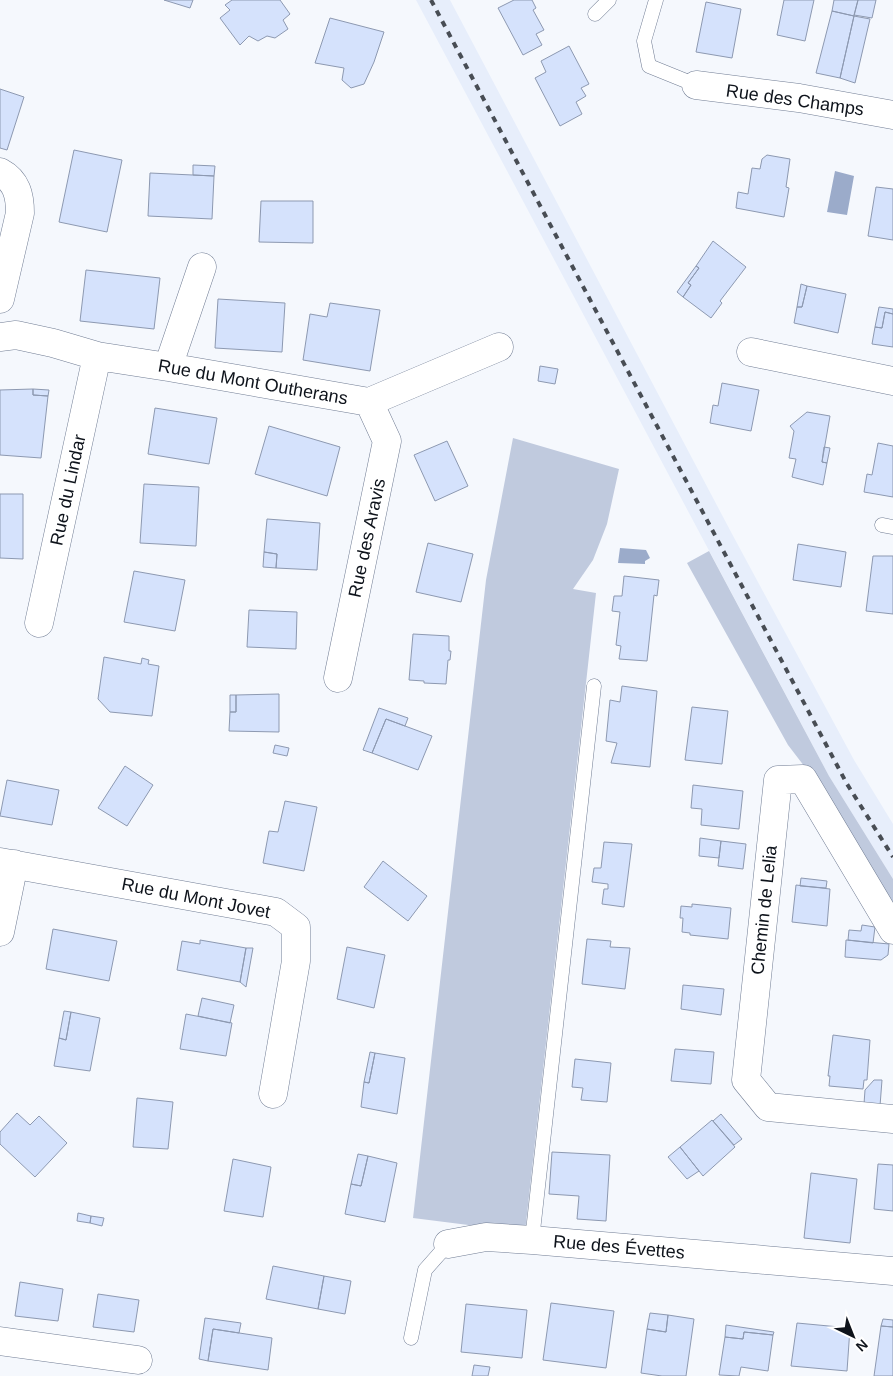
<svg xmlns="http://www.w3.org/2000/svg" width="893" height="1376" font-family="Helvetica,sans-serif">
<rect width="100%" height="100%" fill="#f5f8fd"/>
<path fill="#e7eefb" d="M416,0h34l281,532 123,228 39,64v55l-64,-103z"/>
<path fill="#c0cade" d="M513,438l106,31 -12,55 -14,36 -20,29 23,4 -71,639 -112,-14 73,-638z
M709,551l120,225 64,103v41l-82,-145 -23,-30 -101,-182z"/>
<path fill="#9babca" d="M835,171l19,5 -7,39 -20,-3z
M620,548l26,2 4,8 -5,3v3l-27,-1z"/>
<path fill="#d5e2fc" stroke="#8d99b1" d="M164,0h29l-3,8z
M232,0h48l10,14 -7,6 5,9 -13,9 -8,-2 -9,5 -9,-5 -9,9 -20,-27 10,-8 -5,-5z
M514,0h18l4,8 -3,2 11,20 -8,4 6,11 -19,10 -25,-47z
M784,0h30l-9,41 -28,-6z
M834,0h24l-4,16 -22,-5z
M858,0h18l-4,18 -18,-3z
M706,2l35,7 -9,49 -36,-6z
M832,11l22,5 -14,62 -24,-5z
M854,16l16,3 -15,64 -15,-5z
M330,18l54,14 -10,30 -10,22 -13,4 -9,-8 2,-12 -29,-5z
M569,46l20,38 -8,4 5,8 -10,6 6,12 -22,12 -25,-48 11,-6 -5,-11z
M0,89l24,8 -17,53 -7,-2z
M74,150l48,10 -15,72 -48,-10z
M767,155l23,4 -4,28 3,1 -5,29 -48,-9 2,-16 10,2 4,-26 8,1 2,-10z
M193,165l22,1 -1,10 -21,-1z
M150,173l64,3 -2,43 -64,-3z
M876,187l17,2v51l-25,-4z
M261,201h52v42l-54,-1z
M713,241l33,26 -26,34 2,2 -11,15 -28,-21 8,-12 -3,-2 11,-15 -3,-2z
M696,266l3,2 -11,15 3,2 -8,12 -6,-5z
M86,270l74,8 -6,51 -74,-8z
M801,284l6,2 -5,21h-5z
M807,286l39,8 -8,39 -44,-10 3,-16h5z
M218,299l67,4 -3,49 -67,-4z
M330,303l50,7 -10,61 -67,-11 7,-46 17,3z
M879,307l14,2v5l-8,-2 -3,16 -7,-1z
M885,312l8,2v33l-21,-3 3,-17 7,1z
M540,366l18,3 -3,15 -17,-3z
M722,383l37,7 -8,41 -41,-8 3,-18 5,1z
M33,389l16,1 -1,6 -15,-1z
M33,389v6l15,1 -7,62 -41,-3v-65z
M155,408l62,10 -8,46 -61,-10z
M807,412l23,4 -8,46 5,1 -4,22 -31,-8 4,-18 -7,-1 5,-27 -4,-5z
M269,426l71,21 -13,49 -72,-22z
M447,441l21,45 -33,15 -21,-46z
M878,443l15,3v51l-29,-5 3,-18 5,1z
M824,447l6,1 -3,15 -5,-1z
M144,484l55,3 -3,59 -56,-3z
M0,494h23v65l-23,-1z
M267,519l53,4 -3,47 -41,-2 1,-14 -13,-2z
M428,543l45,11 -12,48 -45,-10z
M798,544l48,8 -5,35 -48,-7z
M264,552l13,2 -1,14 -13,-1z
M873,556h20v58l-27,-3z
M134,571l51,9 -10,51 -51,-9z
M624,576l35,4 -2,16 -3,-1 -7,66 -28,-2 2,-13 -5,-1 4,-33 -8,-1 2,-15h8z
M249,610l48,2 -1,37 -49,-2z
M413,634l36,2v15h2l-1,9h-2l-2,24 -22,-1v-2l-15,-1z
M104,657l37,7 1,-6 7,2 -1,4 11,2 -7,50 -42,-4 -12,-13z
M622,686l35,5 -7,76 -39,-4 6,-20 -11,-2 4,-41 10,2z
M279,694v38l-50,-1 1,-19h6v-17z
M230,695h6v17h-6z
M692,707l36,4 -6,53 -37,-4z
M379,708l29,10 -3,8 -19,-7 -14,34 -9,-3z
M386,719l46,17 -14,34 -46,-17z
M275,745l14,3 -2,8 -14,-3z
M125,766l28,19 -26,41 -29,-18z
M7,780l52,10 -7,35 -52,-9z
M693,785l50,6 -4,38 -38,-4 1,-16 -11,-1z
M285,801l32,6 -13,64 -41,-8 6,-32 9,1z
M700,838l21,3 -2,17 -20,-2z
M721,841l25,3 -3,25 -25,-3z
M604,842l28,2 -8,63 -22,-3 2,-15h4v-5l-16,-2 2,-14h7z
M383,861l44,35 -19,25 -44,-34z
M801,878l26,3 -1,7 -26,-2z
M796,885l34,4 -3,37 -35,-4z
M692,904l39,4 -3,31 -38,-4v-2l-8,-1 1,-14h-3l1,-12 11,1z
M862,925l13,2 -2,16 -25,-3 1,-10 12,1z
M53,929l64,12 -8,40 -63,-12z
M587,939l24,2 -1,6 20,1 -5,41 -43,-5z
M200,940l46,8 -6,34 -63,-12 5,-29 18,3z
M846,940l43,4 -1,11 -7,5 -36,-3z
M347,947l38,8 -11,53 -37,-9z
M246,948h7l-7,39 -6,-5z
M683,985l41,4 -3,26 -40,-6z
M202,998l32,7 -4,18 -32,-7z
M64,1011l7,1 -5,28 -7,-2z
M71,1012l29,6 -10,53 -36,-5 5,-28 7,2z
M186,1014l46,9 -6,33 -46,-7z
M833,1035l37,5 -3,40h-3l-1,9 -34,-3 1,-10h-2z
M675,1049l39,3 -3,32 -40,-3z
M370,1052l5,1 -6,30 -5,-1z
M375,1053l30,5 -8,56 -36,-7 3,-25 5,1z
M575,1059l36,4 -4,39 -26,-2 2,-12 -11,-1z
M874,1080h8l-2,26 -16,-2 1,-14z
M137,1098l36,4 -5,47 -35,-2z
M17,1113l13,12 9,-9 28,27 -32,34 -35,-33v-12z
M721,1114l21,25 -8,6 -21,-24z
M712,1120l23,27 -32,29 -23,-29z
M680,1147l19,24 -12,8 -19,-22z
M552,1152l58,3 -4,66 -29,-2 2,-23 -30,-2z
M358,1154l10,2 -7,30 -10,-2z
M368,1156l29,7 -12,59 -40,-8 6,-30 10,2z
M233,1159l38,8 -8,50 -39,-6z
M878,1164l15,1v46l-19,-2z
M811,1173l46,6 -7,64 -46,-5z
M78,1213l13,3 -1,7 -13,-2z
M91,1216l13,2 -2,8 -12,-3z
M273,1266l51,10 -6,33 -52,-10z
M324,1276l27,5 -6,33 -27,-5z
M20,1282l43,7 -5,32 -43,-5z
M98,1294l41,6 -5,32 -41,-5z
M551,1303l63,8 -8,57 -63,-8z
M466,1304l61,6 -5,48 -61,-6z
M650,1313l18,2 -2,17 -19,-3z
M668,1315l26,4 -8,57h-24l-21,-3 6,-44 19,3z
M205,1318l36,5 -2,10 -26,-4 -5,32 -9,-2z
M883,1319l10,1v7l-12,-1z
M797,1323l53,5 -3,43 -56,-5z
M726,1325l48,7 -1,3 -29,-3 -1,7 -18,-2z
M881,1326l12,1v49h-19z
M213,1329l59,9 -4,32 -60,-9z
M744,1332l29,3 -5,36 -27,-4 -2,9 -20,-1 6,-38 18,2z
M474,1365l16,2 -2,9h-16z"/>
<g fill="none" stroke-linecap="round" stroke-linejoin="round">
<defs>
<path id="service" d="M656,0l-12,41 5,25 47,19
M595,14l14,-14
M882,525l11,2
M532,1240l62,-554
M411,1338l14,-68 23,-26"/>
<path id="minor" d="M696,85l103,13 94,17
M0,172c17,9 20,24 20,41l-20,86
M0,337l16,-2 37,8 44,13 71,11 201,35 130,-55
M751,352l142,29
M168,367l34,-100
M39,623l58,-267
M338,678l49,-237 -18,-39
M0,862l276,50 20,15v34l-23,133
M893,930l-90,-151 -25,1 -32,300 22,27 125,12
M0,932l14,-68
M448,1244l38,-7 46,3 361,31
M0,1341l138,19"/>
</defs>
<use href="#service" stroke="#717d94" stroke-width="15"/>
<use href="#minor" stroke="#717d94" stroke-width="29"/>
<use href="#service" stroke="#fff" stroke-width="14"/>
<use href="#minor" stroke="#fff" stroke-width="28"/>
<path stroke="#484d54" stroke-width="4" stroke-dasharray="6 6" stroke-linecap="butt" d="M431,0l416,784 46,73"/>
</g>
<g text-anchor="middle" stroke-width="4" stroke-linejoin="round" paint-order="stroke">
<g font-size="18" fill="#0e131b" stroke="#fff">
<text transform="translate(795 100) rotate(8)" y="6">Rue des Champs</text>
<text transform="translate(253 382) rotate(10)" y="6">Rue du Mont Outherans</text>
<text transform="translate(68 490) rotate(-78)" y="6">Rue du Lindar</text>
<text transform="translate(367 538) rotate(-78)" y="6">Rue des Aravis</text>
<text transform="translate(196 898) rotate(11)" y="6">Rue du Mont Jovet</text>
<text transform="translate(764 910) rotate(-84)" y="6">Chemin de Lelia</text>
<text transform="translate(619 1247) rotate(5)" y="6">Rue des Évettes</text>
</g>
</g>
<g transform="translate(853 1336) rotate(137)" stroke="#ffffff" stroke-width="4" paint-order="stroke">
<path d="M0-4L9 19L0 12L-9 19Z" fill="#0e131b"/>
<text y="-8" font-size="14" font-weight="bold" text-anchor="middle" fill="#0e131b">N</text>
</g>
</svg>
